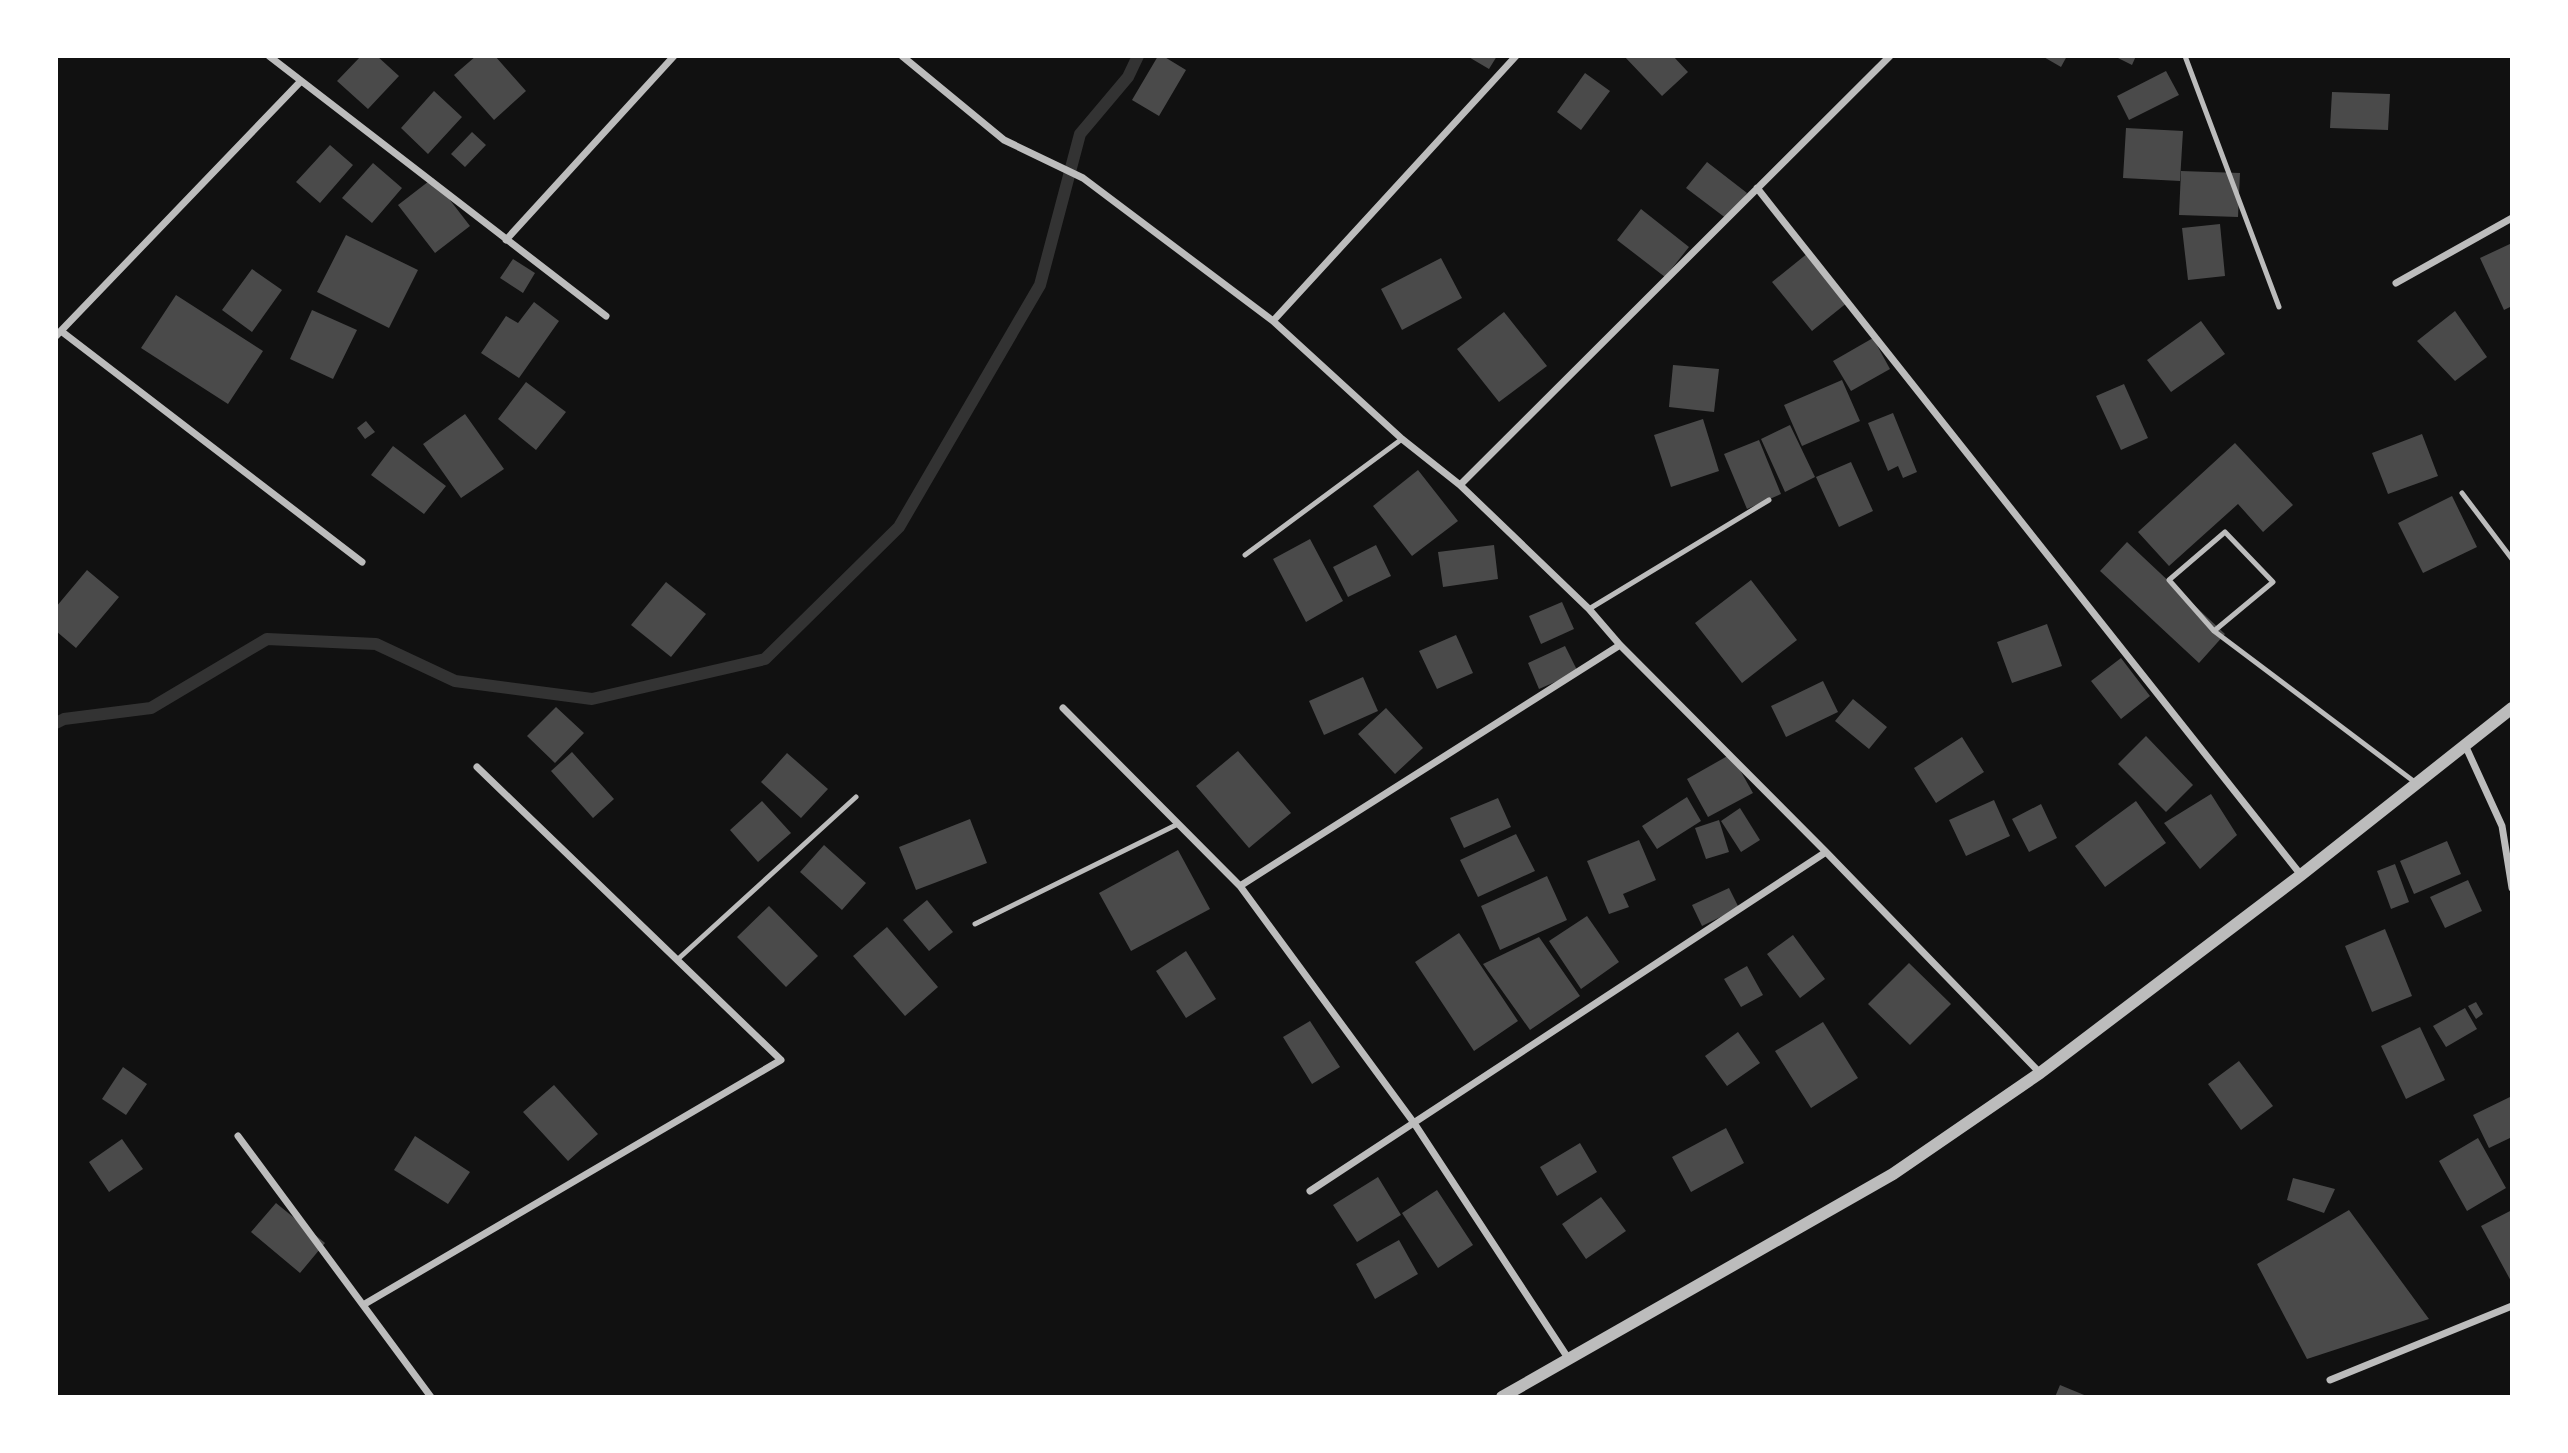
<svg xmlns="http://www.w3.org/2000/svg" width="2568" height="1453" font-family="Karla,sans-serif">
<rect width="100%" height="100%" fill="#111"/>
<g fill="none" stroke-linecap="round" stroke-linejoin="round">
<path stroke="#333" stroke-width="12" d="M56,723l8,-4 87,-11 116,-69 109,5 79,37 137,18 173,-40 134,-132 141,-242 40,-151 48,-57 10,-21"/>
</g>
<path fill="#4a4a4a" d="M361,56h16l22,20 -31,33 -31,-28z
M476,56h19l31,35 -32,29 -40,-45z
M1158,56h5l23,14 -27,46 -27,-16z
M1467,56h30l-8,13z
M1624,56h49l15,16 -26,24z
M2042,56h25l-6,11z
M2114,56h22l-4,9z
M2166,71l13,24 -50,25 -12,-24z
M1585,73l25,18 -29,39 -24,-18z
M434,91l28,26 -34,37 -27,-26z
M2332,92l58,2 -2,36 -58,-2z
M2126,128l57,3 -3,50 -57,-3z
M472,132l14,13 -21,22 -14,-13z
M330,145l23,20 -33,38 -24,-21z
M1707,162l40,31 -20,26 -41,-31z
M373,163l29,25 -30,35 -30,-25z
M2181,171l59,2 -2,44 -59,-2z
M433,178l37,48 -35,27 -37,-48z
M1641,209l48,38 -24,30 -48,-37z
M2220,224l5,52 -37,4 -6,-52z
M346,235l72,35 -29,58 -72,-36z
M2512,243v63l-8,4 -24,-52z
M1808,253l40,49 -36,29 -40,-49z
M1441,258l21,40 -60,32 -21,-41z
M513,259l22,14 -12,20 -23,-15z
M252,269l30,21 -30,42 -30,-22z
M176,295l87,56 -35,53 -87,-56z
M534,302l25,19 -40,57 -38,-25 25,-37 12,7z
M312,310l45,20 -24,49 -43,-20z
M2455,311l32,46 -32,24 -38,-40z
M1504,312l43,54 -48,36 -42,-53z
M2201,321l24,33 -54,38 -24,-32z
M1873,338l17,31 -39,22 -18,-30z
M1673,365l46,4 -5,43 -45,-5z
M1842,380l18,41 -58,25 -18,-41z
M526,382l40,30 -30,38 -38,-31z
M2124,384l24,54 -27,12 -25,-54z
M1893,413l24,59 -14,6 -5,-12 -10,5 -20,-48z
M465,414l39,55 -43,29 -38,-54z
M1703,419l16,52 -48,16 -17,-52z
M366,421l9,11 -10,7 -8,-11z
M1790,425l25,52 -30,15 -24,-53z
M2422,434l16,42 -50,18 -16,-41z
M1759,440l22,54 -34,15 -23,-55z
M2235,443l58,62 -30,27 -25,-28 -69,62 -31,-34z
M393,446l53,40 -22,28 -53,-39z
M1851,462l22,49 -34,16 -23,-50z
M1418,470l40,51 -46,35 -39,-50z
M2452,496l25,51 -54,26 -25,-50z
M1310,539l33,62 -37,21 -33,-63z
M2127,542l98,92 -26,29 -99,-92z
M1376,545l15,31 -43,21 -15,-30z
M1494,545l4,34 -55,8 -5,-35z
M87,570l32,27 -43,51 -20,-17v-24z
M1751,580l46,60 -55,43 -47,-60z
M666,582l40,32 -35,43 -40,-32z
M1562,602l12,27 -33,15 -12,-28z
M2047,624l15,42 -50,17 -15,-41z
M1456,635l17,38 -36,16 -18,-38z
M1565,646l13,26 -39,17 -11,-26z
M2121,658l29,38 -29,23 -30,-38z
M1363,677l15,34 -54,24 -15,-34z
M1823,681l15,31 -52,25 -15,-31z
M1853,699l34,28 -18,22 -34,-28z
M556,707l28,26 -29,30 -28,-27z
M1386,708l37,40 -28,26 -37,-40z
M2146,736l47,49 -27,27 -48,-48z
M1962,737l22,35 -48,31 -22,-35z
M1238,751l53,62 -42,35 -53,-62z
M572,752l42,47 -21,19 -42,-47z
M787,753l41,36 -27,29 -40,-36z
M1731,754l22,39 -45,24 -21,-38z
M2211,794l26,41 -37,34 -36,-46z
M1687,797l14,24 -44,28 -15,-23z
M1498,798l13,29 -47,21 -14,-30z
M1994,800l16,36 -44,20 -17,-36z
M762,801l29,32 -33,29 -28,-32z
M2136,801l30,42 -61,44 -30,-41z
M2041,804l16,34 -28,14 -17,-33z
M1740,808l20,32 -19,12 -20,-31z
M970,819l17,44 -71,27 -17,-43z
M1719,820l10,32 -23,7 -11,-31z
M1516,834l19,37 -57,26 -18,-37z
M1639,840l17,40 -33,14 6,13 -20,7 -22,-53z
M2447,841l14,33 -47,20 -14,-33z
M824,845l42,38 -24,27 -42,-38z
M1178,850l32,59 -79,42 -32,-58z
M2395,864l14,38 -18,7 -14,-38z
M1547,876l20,44 -67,30 -19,-44z
M2468,880l14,31 -37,17 -15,-31z
M1729,888l10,20 -37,18 -10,-21z
M927,900l26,32 -24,19 -26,-31z
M769,906l49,50 -32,31 -49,-50z
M1587,916l32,46 -38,27 -32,-48z
M887,927l51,60 -33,29 -52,-60z
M2385,929l27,67 -40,16 -27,-66z
M1459,933l59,88 -44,30 -59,-89z
M1793,935l32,44 -25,19 -33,-44z
M1539,937l41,59 -50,34 -47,-66z
M1186,951l30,48 -30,19 -30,-47z
M1909,963l42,41 -41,41 -42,-41z
M1747,966l16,29 -22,12 -17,-28z
M2476,1002l7,12 -7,5 -8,-13z
M2465,1008l12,21 -31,18 -13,-21z
M1310,1021l30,46 -28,17 -29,-47z
M1823,1022l35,56 -47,30 -36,-57z
M2420,1027l25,53 -39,19 -25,-53z
M1738,1032l22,31 -33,23 -22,-30z
M2239,1061l34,45 -32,24 -33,-46z
M123,1067l24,17 -21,31 -24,-16z
M554,1085l44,49 -30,27 -45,-49z
M2512,1096v41l-23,11 -16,-33z
M1726,1128l18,35 -53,29 -19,-35z
M415,1136l55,36 -22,32 -54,-34z
M2478,1138l28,50 -39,23 -28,-50z
M122,1139l21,30 -34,23 -20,-30z
M1580,1143l17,29 -40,24 -17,-29z
M1378,1177l23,38 -44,27 -24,-37z
M2293,1178l42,11 -11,24 -37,-13z
M1437,1190l36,55 -35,23 -36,-55z
M1601,1197l25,34 -40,28 -24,-35z
M276,1203l49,40 -25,30 -49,-41z
M2349,1210l80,109 -122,40 -50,-95z
M2512,1210v73l-31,-57z
M1399,1240l19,34 -43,25 -19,-35z
M2060,1385l29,12h-34z"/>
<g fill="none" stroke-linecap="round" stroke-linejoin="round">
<path stroke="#bcbcbc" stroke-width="5" d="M2185,56l94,251
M2462,493l50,66
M1245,555l157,-116
M1589,609l180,-109
M2214,631l59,-49 -48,-50 -56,48 45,51 202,152
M975,924l203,-100
M677,960l179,-163"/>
<path stroke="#bcbcbc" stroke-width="7" d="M269,56l337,260
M902,56l102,84 79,38 190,143 129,118 58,46 129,124 31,36 206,207 214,221
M1757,188l544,687
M506,240l168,-184
M2396,283l116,-65
M1273,321l243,-265
M61,331l301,231
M56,336l245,-255
M1460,485l430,-429
M1063,708l177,178 174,237 154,235
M2465,745l37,81 10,62
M1240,886l380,-241
M238,1136l193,261
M1310,1191l516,-339
M363,1305l418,-245 -304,-293
M2330,1380l182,-74"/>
<path stroke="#bcbcbc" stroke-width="12" d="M1502,1397l391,-223 147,-101 261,-198 211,-167"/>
</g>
<rect width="2568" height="1453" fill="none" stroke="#ffffff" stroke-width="116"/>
</svg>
